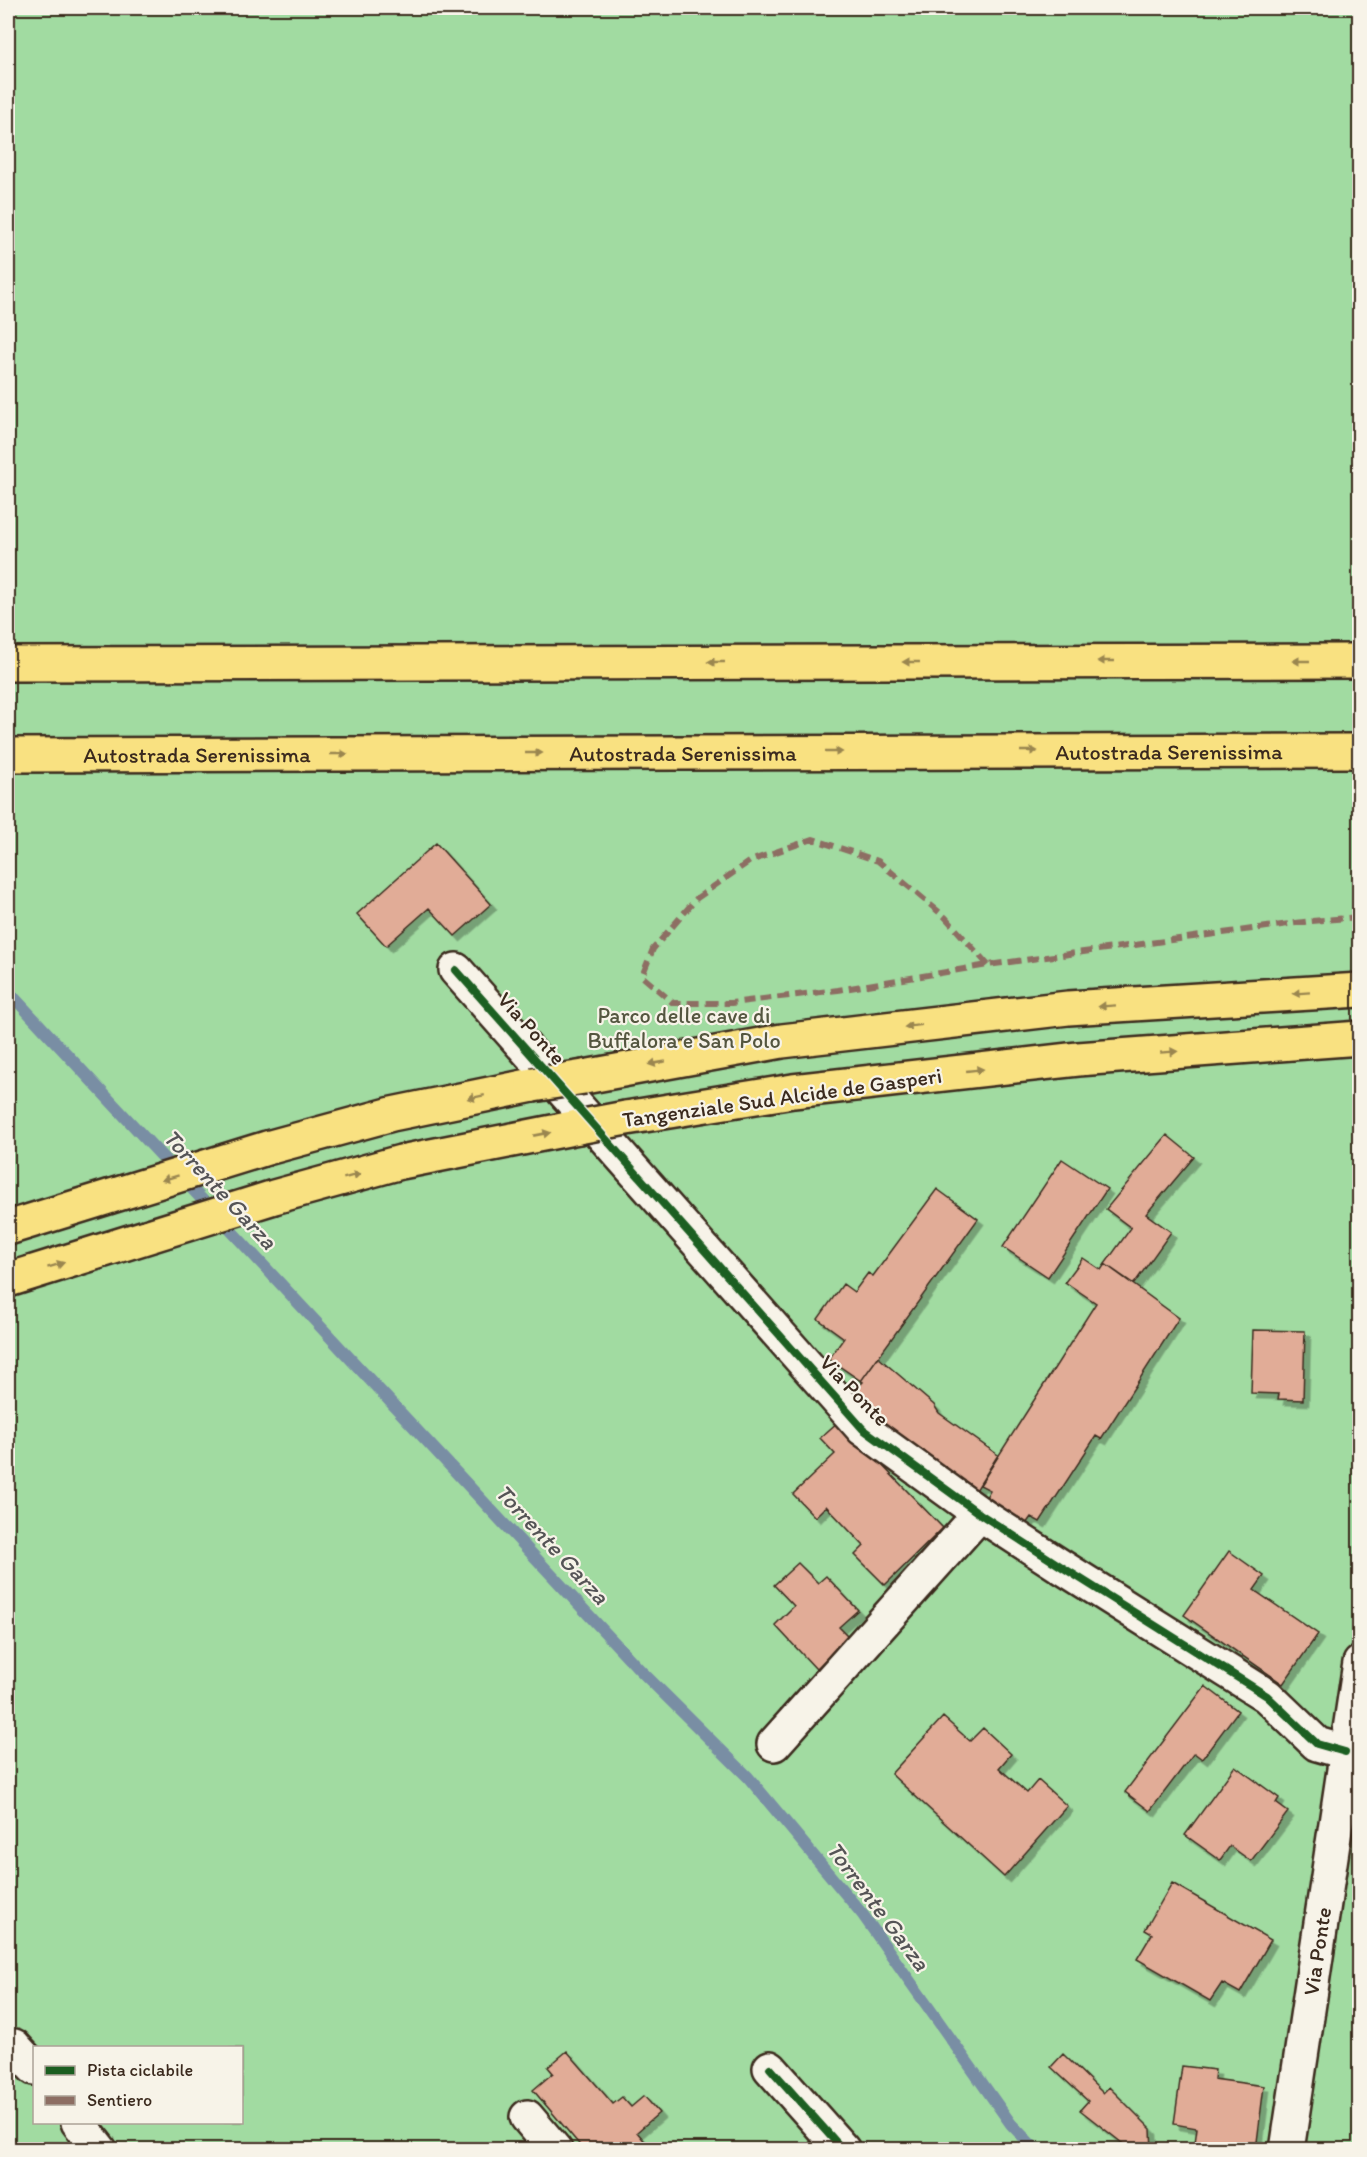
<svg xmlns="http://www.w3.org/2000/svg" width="1367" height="2157" font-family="Itim,sans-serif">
<defs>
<filter id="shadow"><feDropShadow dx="5.5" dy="5.5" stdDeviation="0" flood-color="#0004"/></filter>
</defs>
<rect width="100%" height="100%" fill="#f0ded0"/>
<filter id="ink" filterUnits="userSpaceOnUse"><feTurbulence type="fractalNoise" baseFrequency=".0167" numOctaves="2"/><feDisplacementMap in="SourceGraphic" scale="12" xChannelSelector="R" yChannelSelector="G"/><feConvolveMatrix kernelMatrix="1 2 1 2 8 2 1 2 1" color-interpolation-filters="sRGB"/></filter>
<g filter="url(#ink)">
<path fill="#a1dba1" stroke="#6e8260" stroke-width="1.5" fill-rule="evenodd" d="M8,8h1351v2141l-1351,1zM34,2048h208v74h-208z"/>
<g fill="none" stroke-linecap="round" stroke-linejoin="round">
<path stroke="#798ea4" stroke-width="12" d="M8,991l632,679 108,107 115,138 148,209 25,26"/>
</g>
<path fill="#e1ac97" stroke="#3b2a1e" stroke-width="1.5" filter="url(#shadow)" d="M436,843l55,61 -36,32 -26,-28 -43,38 -29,-32z
M1167,1135l27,22 -48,57 25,18 -37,52 -29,-20 26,-36 -25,-19z
M1062,1159l45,30 -59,88 -45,-30z
M937,1189l41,30 -117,162 -32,-22 15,-21 -26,-19 25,-35 11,8 14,-19 5,3z
M1083,1258l18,12 4,-6 74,54 -78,121 -5,-3 -56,86 -9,-5 -5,7 -40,-27 4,-7 -10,-5 116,-182 -31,-21z
M1253,1330l52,1 -2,69 -25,-1 1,-5 -28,-1z
M878,1357l56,48 5,8 59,42 -23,37 -102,-74 -22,-24 12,-12 -2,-1z
M839,1421l104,107 -58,57 -30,-30 9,-9 -38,-40 -11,11 -22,-23 42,-40 -15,-16z
M1229,1551l35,25 -10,14 64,44 -35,50 -99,-69z
M798,1563l20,20 8,-7 32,34 -19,17 10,10 -33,32 -41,-44 19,-19 -20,-21z
M1205,1686l33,25 -36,48 -8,-6 -44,58 -25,-19z
M943,1717l27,24 13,-13 28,26 -12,14 28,25 11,-13 29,26 -63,71 -113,-103z
M1235,1766l44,32 -3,5 12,9 -37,49 -21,-15 -10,14 -35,-25z
M1172,1883l99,57 -31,53 -18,-10 -12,18 -73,-42 15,-25 -7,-4z
M567,2051l46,53 9,-7 9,10 13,-11 15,17 -22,19 15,18h-68l-51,-60 20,-17 -5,-6z
M1063,2054l40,39 6,-6 42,42 1,21h-21l-51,-40 8,-9 -37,-34z
M1182,2066l33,4 -1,9 50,7 -8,64h-62l3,-22 -23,-4z"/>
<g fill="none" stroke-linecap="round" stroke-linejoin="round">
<defs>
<g id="street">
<path d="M456,970l407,459 117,85 82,53 205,129 50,48 28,8"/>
<path d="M774,1744l206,-230"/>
<path d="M8,2052l6,-6 20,22"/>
<path d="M770,2068l73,82"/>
<path d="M527,2117l28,33"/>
<path d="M78,2122l22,28"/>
<path id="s1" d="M1287,2150l73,-487"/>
</g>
<g id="highway">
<path d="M8,664l1352,-3"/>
<path id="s2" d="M8,755l1352,-4"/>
<path d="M584,1077l198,-36 286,-33 292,-18"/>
<path d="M626,1118l167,-27 285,-32 282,-21"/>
<path d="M8,1228l259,-80 125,-34 141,-29"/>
<path d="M8,1280l266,-83 127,-35 177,-35"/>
</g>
</defs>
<use href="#street" stroke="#3b2a1e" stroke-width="38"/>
<use href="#highway" stroke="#3b2a1e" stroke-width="38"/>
<use href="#street" stroke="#f7f3e8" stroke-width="33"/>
<use href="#highway" stroke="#f9e181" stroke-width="33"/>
<defs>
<path id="highway-bridge" d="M533,1085l51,-8
M578,1127l48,-9"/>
</defs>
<use href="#highway-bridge" stroke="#3b2a1e" stroke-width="38" stroke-linecap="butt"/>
<use href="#highway-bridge" stroke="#f9e181" stroke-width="33"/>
<path stroke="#8d6e63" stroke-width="6" stroke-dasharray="12 6" stroke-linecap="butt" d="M988,965l-43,-48 -67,-56 -65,-22 -63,22 -53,37 -44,51 -11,27 31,27h58l107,-13 150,-25 323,-44 49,-4"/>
<defs>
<path id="cycleway" d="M456,970l407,459 117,85 82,53 205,129 50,48 28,8
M770,2068l73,82"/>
</defs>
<use href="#cycleway" stroke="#f7f3e8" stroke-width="11"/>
<use href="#cycleway" stroke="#1b5e20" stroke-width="8"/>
</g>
<defs><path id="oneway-solid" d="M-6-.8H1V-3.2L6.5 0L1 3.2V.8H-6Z" transform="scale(1.5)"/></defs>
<g fill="#9a8650">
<use href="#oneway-solid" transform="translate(1106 661) rotate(180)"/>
<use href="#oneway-solid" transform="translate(1301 661) rotate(-180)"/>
<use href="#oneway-solid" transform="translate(716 662) rotate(180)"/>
<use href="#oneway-solid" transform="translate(911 662) rotate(180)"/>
<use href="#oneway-solid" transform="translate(1029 751)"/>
<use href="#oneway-solid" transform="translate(834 752)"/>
<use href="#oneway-solid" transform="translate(534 753)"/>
<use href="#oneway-solid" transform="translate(339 754)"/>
<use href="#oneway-solid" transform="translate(1301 993) rotate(176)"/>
<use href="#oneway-solid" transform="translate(1107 1006) rotate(176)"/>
<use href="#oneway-solid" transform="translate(913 1026) rotate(173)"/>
<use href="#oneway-solid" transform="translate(1169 1052) rotate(-4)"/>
<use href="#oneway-solid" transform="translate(657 1063) rotate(170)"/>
<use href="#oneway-solid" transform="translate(975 1070) rotate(-6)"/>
<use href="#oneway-solid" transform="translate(476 1097) rotate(168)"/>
<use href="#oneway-solid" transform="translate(542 1134) rotate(-11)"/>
<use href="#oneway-solid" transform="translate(352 1176) rotate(-15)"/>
<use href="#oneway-solid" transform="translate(170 1178) rotate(163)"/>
<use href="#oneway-solid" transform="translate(56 1265) rotate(-17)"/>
</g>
</g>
<g text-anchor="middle" stroke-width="4.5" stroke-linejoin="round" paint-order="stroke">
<g font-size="22" fill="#3b2a1e" stroke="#f7f3e8">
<text dy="8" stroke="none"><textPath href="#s2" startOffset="1161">Autostrada Serenissima</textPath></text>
<text dy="8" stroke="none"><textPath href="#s2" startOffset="675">Autostrada Serenissima</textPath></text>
<text dy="8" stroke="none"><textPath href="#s2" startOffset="189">Autostrada Serenissima</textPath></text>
<text transform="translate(532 1028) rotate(48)" y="8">Via Ponte</text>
<text transform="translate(782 1097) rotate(-8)" y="8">Tangenziale Sud Alcide de Gasperi</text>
<text transform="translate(855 1390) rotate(46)" y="8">Via Ponte</text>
<text dy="8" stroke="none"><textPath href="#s1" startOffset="201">Via Ponte</textPath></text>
</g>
<g font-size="22" fill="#54563f" stroke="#f7f3e8">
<text x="684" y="1023">Parco delle cave di<tspan x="684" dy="25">Buffalora e San Polo</tspan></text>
</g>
<g font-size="24" font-style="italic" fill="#555456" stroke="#f7f3e8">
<text transform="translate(220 1189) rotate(47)" y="8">Torrente Garza</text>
<text transform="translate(552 1544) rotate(47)" y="8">Torrente Garza</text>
<text transform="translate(878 1906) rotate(53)" y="8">Torrente Garza</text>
</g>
</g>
<rect width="1367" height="2157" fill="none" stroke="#f7f3e8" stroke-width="30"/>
<rect x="15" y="15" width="1337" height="2127" fill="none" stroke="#3b2a1e" stroke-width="2" filter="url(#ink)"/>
<rect x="33" y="2046" width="210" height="78" fill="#f7f3e8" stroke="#aca397" stroke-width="1.5"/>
<rect x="45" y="2066" width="30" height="9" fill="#1b5e20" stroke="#aca397" stroke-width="1.5"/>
<text x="87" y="2076" font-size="18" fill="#3b2a1e">Pista ciclabile</text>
<rect x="45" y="2096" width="30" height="9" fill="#8d6e63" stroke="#aca397" stroke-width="1.5"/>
<text x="87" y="2106" font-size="18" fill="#3b2a1e">Sentiero</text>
</svg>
